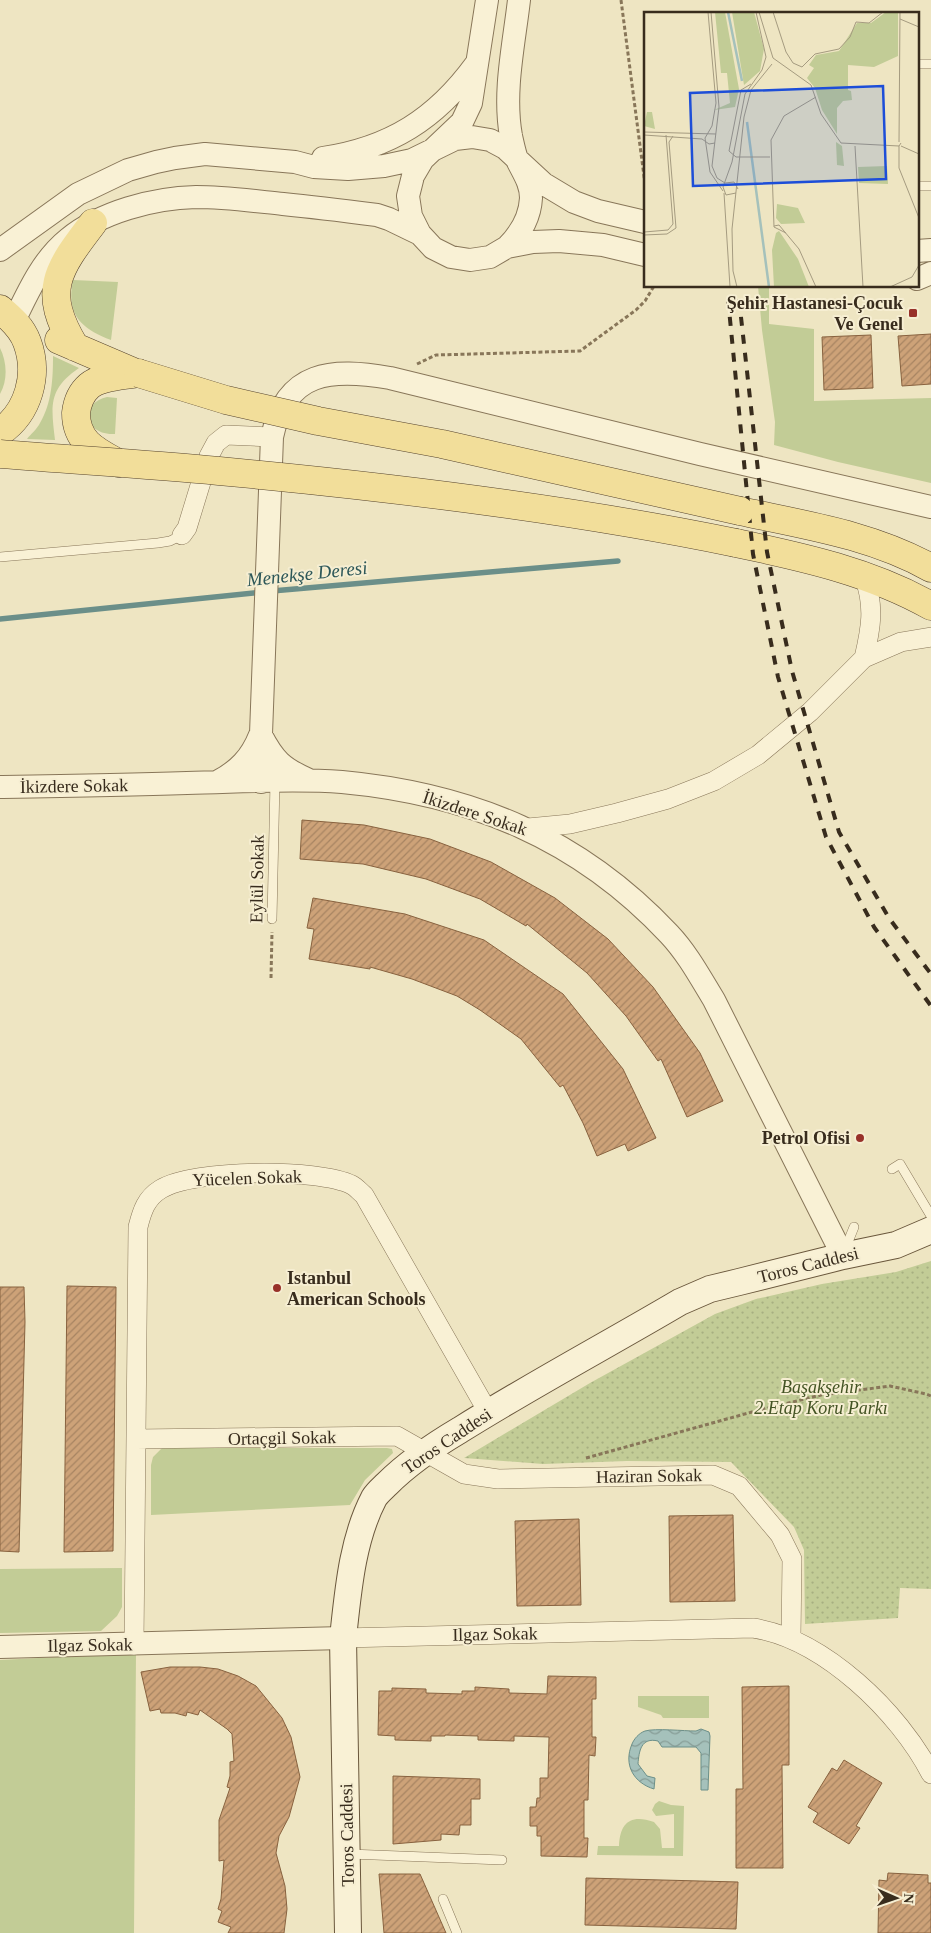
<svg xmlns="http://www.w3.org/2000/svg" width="931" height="1933" font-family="Georgia,serif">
<defs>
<pattern id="park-dots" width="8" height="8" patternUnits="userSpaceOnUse" patternTransform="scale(1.25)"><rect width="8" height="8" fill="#c2cc96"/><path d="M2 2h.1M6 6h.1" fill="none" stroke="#a7af81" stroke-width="1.8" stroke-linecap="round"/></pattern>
<pattern id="water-waves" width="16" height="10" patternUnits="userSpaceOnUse" patternTransform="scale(1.25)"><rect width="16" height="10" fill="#a5c1bb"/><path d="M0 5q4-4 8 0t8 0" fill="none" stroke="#879d97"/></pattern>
<pattern id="building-hatch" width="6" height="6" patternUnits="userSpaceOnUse" patternTransform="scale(1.25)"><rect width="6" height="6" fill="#cda278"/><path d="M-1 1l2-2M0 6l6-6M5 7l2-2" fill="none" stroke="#a78462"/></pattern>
</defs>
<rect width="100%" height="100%" fill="#eee5c2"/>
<path fill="#c2cc96" d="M73,280l45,2 -7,58c-31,-12 -45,-26 -38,-60z
M758,286h11v38l45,5v72l117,-3v85l-93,-21 -64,-17 1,-23 -13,-92z
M0,348c7,14 8,32 0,46z
M53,356l26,12c-31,21 -28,38 -24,72l-28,-1c4,-5 10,-10 13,-16 12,-20 13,-45 13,-67z
M107,397l10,1 -2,36c-31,2 -36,-31 -8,-37z
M162,1448h225l5,1 1,4 -28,27 -15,25 -199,10v-50l2,-8z
M122,1568v39l-5,9 -16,15 -101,2v-64z
M136,1653l-2,280h-134v-273z
M638,1696h71v22h-46l-2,-3 -23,-8z
M659,1801l12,4 13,1 -1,50 -86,-1 1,-9h21c1,-24 12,-32 35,-24l6,7 2,19h12v-34l-18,2 -4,-6 3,-6z"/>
<path fill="url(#park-dots)" d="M931,1261v328l-31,-1 -2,30 -93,6 -1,-74 -10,-23 -63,-65 -104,-1 -84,3 -79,-6 126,-75 125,-69 41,-15 66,-15 74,-12z"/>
<path fill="url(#water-waves)" stroke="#6b8f89" d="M701,1729l8,3 1,4 -2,54h-7v-37l-5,-6h-34l-4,-6c-17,-4 -19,10 -20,23l9,12 8,2 -1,11c-20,-6 -31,-24 -22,-45 2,-5 7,-11 13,-13 10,-3 39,0 51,0z"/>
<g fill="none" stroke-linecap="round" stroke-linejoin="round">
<path stroke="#6b8f89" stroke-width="5.5" d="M272,591l346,-30
M0,619l263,-27"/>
</g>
<path fill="url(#building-hatch)" stroke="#88623f" d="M931,334v50l-29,2 -4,-50z
M871,335l2,53 -49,2 -2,-53z
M302,820l62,5 66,14 61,23 64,36 53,41 45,48 47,66 23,48 -36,16 -26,-58 -3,2 -32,-45 -39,-43 -60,-49 -1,2 -46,-27 -54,-20 -63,-15 -63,-5z
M313,898l92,16 79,26 79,54 60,75 33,69 -28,13 -3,-7 -28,12 -14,-33 -20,-38 -3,2 -39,-48 -41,-29 -23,-14 -45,-17 -42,-12v2l-61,-10 5,-30 -7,-1z
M67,1286l49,1 -3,264 -49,1z
M0,1287h24l1,35 -6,230 -19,-1z
M733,1515l2,86 -65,1 -1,-86z
M579,1519l2,86 -64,1 -2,-85z
M170,1667h30l18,2 20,7 18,10 26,32 9,19 9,40 -11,40 -10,19 -3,17 9,33 2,23 -3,24h-56l3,-6 -13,-5 4,-11 -4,-2 3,-10 3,-39 -5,1v-41l11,-32 -3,-1 3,-11v-14l4,-1 -2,-27 -5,-5 -27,-19 -2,5 -11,-3 -1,4 -11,-3h-14l-1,-4 -10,2 -9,-39z
M548,1676l48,1v22h-4v38h4l-1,19 -6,-1 -1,45h-4v38h4l-1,19 -46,-1v-20h-4v-10h-7v-19h6l1,-9h3v-20h8l1,-41 -35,-1v5l-36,-1v-4l-33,-1v1h-14v5l-36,-1v-4l-17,-1 1,-44h13v-3l34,1v4l36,1v-3h13v-4l34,2v4l38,1z
M789,1686v79h-7l1,103h-47v-79h7l-1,-102z
M844,1760l38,23 -26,43 4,2 -11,16 -36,-22 5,-9 -10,-6 24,-39 5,3z
M393,1776l87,3v20h-9v26h-11l-1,10 -18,-1v6l-48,4z
M888,1873l40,2v8h3v50h-53l1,-53 8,1z
M379,1874h41l26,59h-62z
M586,1878l152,4 -2,47 -151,-4z"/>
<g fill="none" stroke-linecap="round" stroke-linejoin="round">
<defs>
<path id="service" d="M917,64h14
M917,186h14
M0,557l158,-14 12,-2 12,-6
M272,919l3,-138
M892,1169l8,-5 31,52
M844,1252l10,-25
M349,1854l153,6
M443,1899l14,34"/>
<path id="minor" d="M182,535l5,-7 22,-72 7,-13 10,-8 46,2
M864,658c7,-30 11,-51 0,-82
M528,828l42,-4 47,-11 51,-14 46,-18 44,-26 52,-43 54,-54 37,-16 30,-5
M136,1439l261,-3 67,38 34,5 215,-4 26,11 41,49 12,24 -1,79
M343,1638l410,-10c71,11 146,84 178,146
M134,1645l4,-418c4,-16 8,-29 23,-38 32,-20 157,-21 191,-4 4,2 8,7 12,10l124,217"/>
<path id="tertiary" d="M323,158c67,-10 113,-39 153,-94
M420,234l-9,-18 -3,-20 5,-20 10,-17 39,-37 9,-19 16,-103
M507,247c14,-14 23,-29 24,-49 0,-14 -7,-24 -13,-36 -3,-7 -5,-17 -7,-26 -8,-44 3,-92 8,-136
M0,250l78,-56 50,-24 28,-8 19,-4 30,-4 90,8 19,5 34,2 36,-3 28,-6 43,-21 17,-2 18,3 15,8 39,36 30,18 24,9 47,11
M917,251l14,-1
M917,279l14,-6
M14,321c14,-29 28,-61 54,-82 33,-27 85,-41 128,-42 29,0 58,4 87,7 31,3 63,7 94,11l12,4 31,15 13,14 18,9 19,3 20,-3 17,-10 26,-5 26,-1 44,4 42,10
M261,735c13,25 21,33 48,45
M217,782c21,-11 34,-24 43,-47
M261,782v-48l11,-297c14,-67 60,-69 118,-59l310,76 231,53
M0,787c62,-1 125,-2 187,-4 51,-1 104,-5 155,-1 129,12 237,56 327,152 18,19 31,43 45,66l129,256
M0,1647l343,-9"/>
<path id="secondary" d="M348,1933l-5,-295c5,-46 9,-98 31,-140 3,-5 9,-10 13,-14 22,-22 46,-38 73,-54 72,-45 147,-85 220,-128l30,-13 29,-7 104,-26 53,-11 35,-15"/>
<path id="primary" d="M0,309c11,9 22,19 27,33 12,32 2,70 -27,90
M59,340l77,33
M75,347c-34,-56 -18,-77 18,-124
M118,463c-22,-12 -42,-21 -42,-50 1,-9 5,-20 13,-27 12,-10 34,-10 49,-13
M740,511c65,14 132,24 191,57
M736,543c67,14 135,29 195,63"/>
</defs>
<use href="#service" stroke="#887659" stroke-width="10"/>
<use href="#minor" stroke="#887659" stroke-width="20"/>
<use href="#tertiary" stroke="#887659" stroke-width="24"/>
<use href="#secondary" stroke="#6a573c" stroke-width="28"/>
<use href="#primary" stroke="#56442e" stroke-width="29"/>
<path stroke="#887659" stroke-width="3" stroke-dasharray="4 2.5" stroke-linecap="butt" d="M621,0l24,184
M417,364l19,-9 144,-4 56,-41 9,-9 9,-15
M271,978l1,-46
M586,1458l166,-46 69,-17 69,-9 36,8 5,2"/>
<use href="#service" stroke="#f9f1d5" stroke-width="9"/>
<use href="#minor" stroke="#f9f1d5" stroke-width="19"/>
<use href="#tertiary" stroke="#f9f1d5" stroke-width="22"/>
<use href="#secondary" stroke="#f9f1d5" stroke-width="26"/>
<use href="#primary" stroke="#f2de9a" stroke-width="28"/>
<path stroke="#382c1d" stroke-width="4" stroke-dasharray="9 9" stroke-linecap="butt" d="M728,299l25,255 25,123 48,160 48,90 57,79
M739,299l28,253 25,119 47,161 50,86 42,56"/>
<defs>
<path id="primary-bridge" d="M138,373l88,27 92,21 124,23 298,67
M0,454c73,6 146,10 219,17 173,16 347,37 517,72"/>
</defs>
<use href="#primary-bridge" stroke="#56442e" stroke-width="29" stroke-linecap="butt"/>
<use href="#primary-bridge" stroke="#f2de9a" stroke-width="28"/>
</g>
<g fill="#983129" stroke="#f6eed2" stroke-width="2">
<rect x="908" y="308" width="10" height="10" rx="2.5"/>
<circle cx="860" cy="1138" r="5"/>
<circle cx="277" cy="1288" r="5"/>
</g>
<g text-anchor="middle" stroke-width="4" stroke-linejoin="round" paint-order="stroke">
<g font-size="18" font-weight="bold" fill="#382c1d" stroke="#f6eed2" text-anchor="end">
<text x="903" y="309">Şehir Hastanesi-Çocuk<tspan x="903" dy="21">Ve Genel</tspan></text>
<text x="850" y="1144">Petrol Ofisi</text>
<text x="287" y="1284" text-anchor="start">Istanbul<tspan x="287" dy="21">American Schools</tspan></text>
</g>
<g font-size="18" fill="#382c1d" stroke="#f6eed2">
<text transform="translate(74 786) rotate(-1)" y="6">İkizdere Sokak</text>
<text transform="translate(475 813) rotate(18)" y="6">İkizdere Sokak</text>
<text transform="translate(257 879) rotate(-89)" y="6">Eylül Sokak</text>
<text transform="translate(247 1178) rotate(-2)" y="6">Yücelen Sokak</text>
<text transform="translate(808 1265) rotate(-14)" y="6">Toros Caddesi</text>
<text transform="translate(282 1438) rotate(-1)" y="6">Ortaçgil Sokak</text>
<text transform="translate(447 1441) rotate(-34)" y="6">Toros Caddesi</text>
<text transform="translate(649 1476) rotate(-1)" y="6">Haziran Sokak</text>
<text transform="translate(495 1634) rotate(-1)" y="6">Ilgaz Sokak</text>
<text transform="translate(90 1645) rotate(-1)" y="6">Ilgaz Sokak</text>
<text transform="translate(347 1835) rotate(-91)" y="6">Toros Caddesi</text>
</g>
<g font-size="18" font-style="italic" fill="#445424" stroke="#f6eed2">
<text x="821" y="1393">Başakşehir<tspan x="821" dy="21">2.Etap Koru Parkı</tspan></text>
</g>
<g font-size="19" font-style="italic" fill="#2d5758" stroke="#f6eed2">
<text transform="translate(307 573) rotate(-6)" y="7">Menekşe Deresi</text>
</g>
</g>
<g transform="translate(644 12)">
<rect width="275" height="275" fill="#eee5c2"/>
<path d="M71,0h10l14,77 -4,18 -21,3 16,-7 -3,-30h-6zM88,0h22l10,37 -4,22 -16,14zM3,100h5l3,17 -11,-3zM192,130l6,4 2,20 -7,-1zM243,154l1,18 -29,-1 -1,-16zM133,192l21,4 7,15 -24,1 -5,-6z" fill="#c2cc96"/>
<path d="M242,0h12v44l-24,11 -26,-2v25l3,1 1,9 -9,1 -6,7v26l-15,-24 -7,-22 -8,-10 7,-10 -5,-3 7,-10 23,-4 18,-28h14zM135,219l19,28 11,28h-35l-2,-37 4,-17z" fill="#c2cc96"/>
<path fill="none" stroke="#a5c1bb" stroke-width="2.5" d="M84,0l14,69M103,110l22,165"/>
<path fill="none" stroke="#a59b80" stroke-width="1" d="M64,0l8,91 -4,23 -7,12 5,34 13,19M67,0l8,95 -7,59 5,12 8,5M115,0l14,46 38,27 10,29 20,29 58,3 2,-3M129,0l13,40 7,11 9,4 13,-13 24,-5 11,-12 6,-15 13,1 14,-11M256,7l19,8M107,72l-10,6 -12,61 7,6h34M0,120l72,2M0,123l58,4 7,5 6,-1M255,130l1,-130M211,134l8,141M255,134v22l20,50M257,134l18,8M81,171l9,-1 4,7M80,181l6,94M92,181l-10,2 -3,-8 9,-25 13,-68 17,-24 4,-13 -10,-45M130,214l5,-1 20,24 17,38M0,220l24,-2 5,-6 -7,-89M142,221l-12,-6 -3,-87 13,-24 32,-19M0,223l23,-1 9,-6 -7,-86 4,-6M93,275l-4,-16 -1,-42 12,-112 7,-27 21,-26M246,275l22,-10 7,-12"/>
<path fill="#1d4ed8" fill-opacity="0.15" stroke="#1d4ed8" stroke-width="2.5" d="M239,74l3,93 -193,7 -3,-93z"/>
<rect width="275" height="275" fill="none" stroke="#382c1d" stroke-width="2.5"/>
</g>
<g transform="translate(896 1898) rotate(92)" stroke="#f6eed2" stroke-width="4" paint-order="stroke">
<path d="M0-4L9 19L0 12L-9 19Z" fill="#382c1d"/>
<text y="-8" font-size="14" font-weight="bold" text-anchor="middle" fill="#382c1d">N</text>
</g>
</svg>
